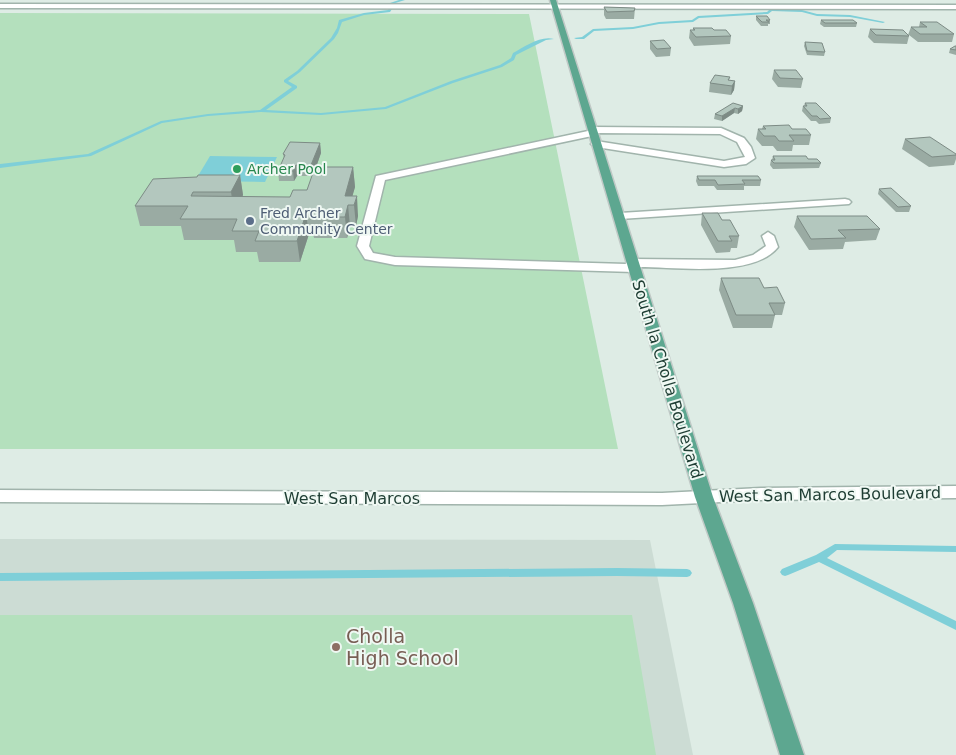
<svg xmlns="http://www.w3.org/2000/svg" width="956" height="755" font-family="'DejaVu Sans',sans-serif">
<rect width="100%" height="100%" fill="#deece5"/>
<path fill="#ccdcd4" d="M0,539l650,1 43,215h-693z"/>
<path fill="#b4e0bd" d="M0,13l529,1 89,435h-618z
M0,615h632l24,140h-656z"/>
<path fill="#7fcfd8" d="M210,156l67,1 -12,25 -70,-1z"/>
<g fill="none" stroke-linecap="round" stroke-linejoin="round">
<path fill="#7fcfd8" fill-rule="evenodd" d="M399,0h6l-13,4 -2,-1z
M389,8l3,1 -2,3 -26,3 -22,7 -4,11 -4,6 -34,33 -12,9 9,5v2l-31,22 55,3 64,-6 66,-26 49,-16 11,-7 2,-5c11,-6 28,-18 41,-14l-8,1 -30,15 -2,5 -12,7 -49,16 -67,26 -65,6 -60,-3 -53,4 -46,7 -71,33 -91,12v-4l88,-10 73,-33 47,-7 52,-4 32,-23 -8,-5v-2l13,-9 34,-33 6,-10 2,-8 25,-7 24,-3z
M770,9l32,1 15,4 33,1 35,7 -2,1 -33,-6 -33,-1 -15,-4 -30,-1 -4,3 -69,4 -6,4 -34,2 -26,5 -39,2 -10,8h-8l-2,-1 8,-1 11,-8 40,-2 26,-5 33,-2 6,-4 69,-4z
M835,544l121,2v6l-119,-2 -10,8 129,63v9l-137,-68 -31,13 -3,1 -3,-1 -2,-3 2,-3 34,-14z
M617,568l70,1 3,1 2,3 -2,3 -3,1 -70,-1 -617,5v-8z"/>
<defs>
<path id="minor" d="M0,4l956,1v4l-956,-1z
M592,127l129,1 23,10 7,9 4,11 -9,6 -22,3 -128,-20 -5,-3 5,-3 128,20 21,-4 -8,-15 -17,-8 -123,-1 -5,3 -207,44 -16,66 4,7 22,4 231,7 2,-4 4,-1 103,1 18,-5 13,-9 -4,-10 6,-4 6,4 4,11c-24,31 -102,20 -139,20l-1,4 -4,1 -239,-7 -30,-6 -8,-13 19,-70 212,-45 1,-3z
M845,199l4,1 2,2 -2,2 -229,15 -6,-3 6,-3z
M956,486v12l-195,2 -99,5 -662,-3v-12l662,3 99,-5z"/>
<path id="major" d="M550,0h6l157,497 40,106 51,152h-24l-47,-152 -38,-106z"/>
</defs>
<use href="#minor" stroke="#a1b4ac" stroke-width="3"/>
<use href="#major" stroke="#c0c9c6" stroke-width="3"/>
<use href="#minor" fill="#fff" fill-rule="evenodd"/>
<use href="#major" fill="#5da790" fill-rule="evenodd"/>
</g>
<path fill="#9aaba3" d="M604,7l31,1 -1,11h-28l-2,-4z
M756,16l14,4v4h-2v2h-7l-5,-6z
M821,20l36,3 -1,4h-32l-4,-3z
M920,22l34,12 -2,8h-34l-9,-7v1l-2,8 -33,-1 -6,-6 2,-8 38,6 3,-8h8z
M693,28l21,2 17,6 -1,8 -36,2 -5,-8 1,-8h3z
M650,41l21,7 -1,8 -14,1 -6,-8z
M805,42l20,10 -1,4 -17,-1 -3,-9z
M956,46v9l-7,-2 1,-4z
M774,70l29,9 -2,9 -23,-1 -6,-8z
M730,77l-1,3 6,1 -1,9 -3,5 -22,-3 1,-9z
M805,103l26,15 -1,5 -11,1 -3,-3h-5l-9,-10 1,-5h1z
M743,106l-1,5 -4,3 -4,-1 -12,8 -8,-2 1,-5z
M763,126l29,3 19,6 -2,10h-16l-1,6h-15l-4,-5h-11l-6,-7 2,-10h4z
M905,139l51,15v5l-2,6 -25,2 -27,-18z
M320,143l1,10 -5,14h37l2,20 -3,9 6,20 -2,10h-6l-3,12h-33l-1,-4h-4l-9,28h-41l-2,-10h-21l-2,-12h-50l-3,-14h-41l-5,-20 105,-31 3,20 -1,2h48l17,-7 5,-14h-15l-3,5h-15l-1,-10 6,-13 -1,-4z
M773,156l35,3 13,4 -2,5 -46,1 -3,-4 1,-5h1z
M697,176l64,4 -1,6h-16v4h-27l-3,-4h-16l-2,-5z
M879,189l32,17 -2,6h-13l-18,-18z
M702,213l20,7 17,16 -2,12h-6l-1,4 -14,1 -15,-28z
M797,216l83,13 -4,11 -31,2 -2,7 -34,1 -15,-23z
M721,278l43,10 21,15 -3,12h-7l-3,13h-39l-14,-38z"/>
<path fill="#7d8b85" d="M735,81l-1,9 -3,5 1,-9z
M743,106l-1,5 -4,3v-5z
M735,108l-1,5 -12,8v-5z
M320,143l1,10 -8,23 -2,-11z
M296,165l1,11 -3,5 -1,-10z
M353,167l2,20 -5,18h-2l2,21 -3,12 -2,-21v-21z
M240,175l3,20 -9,17 -3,-20z
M357,196l1,20 -2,10 -2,-21z
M306,214l3,20 -9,28 -3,-21z"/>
<path fill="#b3c7be" stroke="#7d8b85" d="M604,7l31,1 -1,3 -27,1z
M756,16h11l3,4h-4l3,2h-7z
M821,20h32l4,3h-32z
M920,22h17l17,12h-34l-9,-7h16z
M693,28h19l2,2h12l5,6 -35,1 -6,-7h5z
M870,29l33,1 6,6 -33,-1z
M664,40l7,8 -14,1 -7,-8z
M805,42l17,1 3,9 -18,-1z
M955,46h1v4l-6,-1z
M774,70h22l7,9 -23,-1z
M715,75l15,2 -2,3 7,1 -3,5 -22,-3z
M733,103l10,3 -5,3 -3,-1 -13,8 -7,-2z
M805,103h11l15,15 -11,1 -3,-3h-5l-9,-10h4z
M789,125l3,4h14l5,6h-22l5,6h-15l-4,-5h-11l-6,-7h8l-3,-3z
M930,137l26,17v1l-24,2 -27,-18z
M290,142l30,1 -9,22h-15l-3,6h-15l7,-16 -2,-1z
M773,156h33l2,3h9l4,4h-47l-3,-3h4z
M315,167h38l-8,29h12l-3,9h-6l-3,12h-34l1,-3h-6l-9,27h-42l4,-10h-27l5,-12h-57l8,-13h-53l18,-27 44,-2 1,-2h42l-9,17h-38l-2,4 99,1 3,-7h14z
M697,176h61l3,4h-19l3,4 -27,1 -3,-5h-16z
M891,188l20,18 -13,1 -19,-18z
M702,213h16l4,7h8l9,16h-10l3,5h-14z
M797,216h70l13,13 -42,1 8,8 -35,1z
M721,278h38l5,10 13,-1 8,16h-16l6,12h-39z"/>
<circle fill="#2e9e5b" stroke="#eff8f3" stroke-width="2" cx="237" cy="169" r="5"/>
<circle fill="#5c6f8a" stroke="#eff8f3" stroke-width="2" cx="250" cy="221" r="5"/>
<circle fill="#8d6e63" stroke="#eff8f3" stroke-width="2" cx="336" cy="647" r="5"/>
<g text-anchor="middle" stroke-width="4" stroke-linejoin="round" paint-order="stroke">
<g font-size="14" fill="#27864d" stroke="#eff8f3" text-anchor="start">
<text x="247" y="174">Archer Pool</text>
</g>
<g font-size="14" fill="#4e5e75" stroke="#eff8f3" text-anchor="start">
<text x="260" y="218">Fred Archer<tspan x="260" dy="16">Community Center</tspan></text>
</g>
<g font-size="16" fill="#1e3d33" stroke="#eff8f3">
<text transform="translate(668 379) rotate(73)" y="6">South la Cholla Boulevard</text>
<text transform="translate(830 494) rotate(-1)" y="6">West San Marcos Boulevard</text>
<text x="352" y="504">West San Marcos</text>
</g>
<g font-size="19" fill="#785e54" stroke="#eff8f3" text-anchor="start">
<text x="346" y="643">Cholla<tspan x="346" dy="22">High School</tspan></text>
</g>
</g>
</svg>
